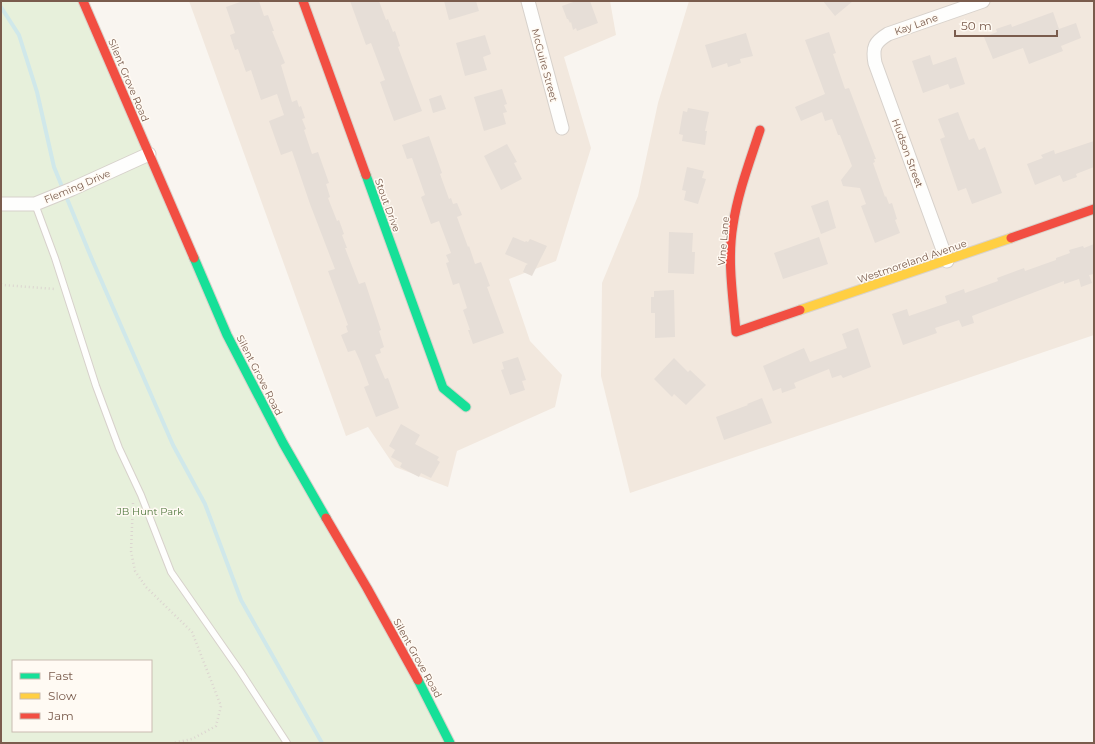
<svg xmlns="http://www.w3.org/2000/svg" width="1095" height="744" font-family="Montserrat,sans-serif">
<rect width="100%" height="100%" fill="#f9f5f0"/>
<path fill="#f2e8de" d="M189,1h421l6,34 -52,22 27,91 -35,113 -47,18 21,62 32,34 -7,32 -98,44 -9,36 -53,-20 -27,-40 -22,9z
M689,1h405v334l-464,158 -29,-117 1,-93 36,-87 20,-93z"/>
<path fill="#e7f0db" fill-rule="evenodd" d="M1,1h82l123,287 244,455h-449zM13,661h138v70h-138z"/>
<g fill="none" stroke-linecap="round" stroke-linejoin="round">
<path stroke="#d0e8ea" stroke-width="4" d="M1,7l18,28 18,57 17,75 37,90 82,188 32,59 36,96 81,143"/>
</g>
<path fill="#e6ded7" d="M243,1h16l5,15 4,-1 6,16h-2l13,32 -4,2 11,37 5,-2 2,7 2,-1 4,12 -3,1 4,10 -2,1 8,24 6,-2 11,31 -3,1 4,13 -2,1 9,23 2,-1 5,14 -2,1 5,13h-2l14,36 6,-2 16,48 -2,1 5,16 -4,2 1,4 -6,2 10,24 3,-1 11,30 -23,9 -12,-30 5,-2 -9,-24 -5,-11 -7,2 -7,-17 7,-3 -2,-6 2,-1 -20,-54 7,-2 -25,-65 -18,-53 -11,4 -12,-34 15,-6 -7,-21 -16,6 -10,-30 -5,2 -8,-23 -3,1 -5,-15 5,-2 -9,-26z
M350,1h29l7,19 2,-1 5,13 2,-1 5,15 -2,1 24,64 -28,10 -14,-39 5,-2 -14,-37 -5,2z
M444,1h32l3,10 -30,9z
M576,1h14l8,22 -21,8 -1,-3 -3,2 -2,-8 -1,1 -2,-4h-1l-5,-13z
M823,1h30l-18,15z
M1053,12l6,17 17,-6 5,15 -20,8 2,5 -34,13 -6,-16 -30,11 -9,-22 13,-5 -1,-3 15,-5 1,3z
M829,32l7,21 -3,1 12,35 4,-1 27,71h-2l1,3 -2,1 12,34 1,-1 3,8 3,-1 5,16 -2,1 5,13 -25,10 -14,-37 5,-2 -6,-16 -17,-2 -2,-6 11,-14 -12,-31h-2l-6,-16 -7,2 -3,-9 -21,9 -6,-14 30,-13 -20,-54z
M746,33l7,23 -13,3 1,4 -13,4 -1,-4 -15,5 -7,-23z
M485,35l6,19 -8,3 4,13 -22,6 -9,-33z
M930,55l3,10 23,-8 9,27 -15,5 -2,-5 -25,9 -11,-32z
M502,89l5,15 -3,1 3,7 -4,1 3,11 -22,7 -10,-34z
M441,95l5,14 -13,4 -4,-14z
M688,108l21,4 -4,19h2l-2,14 -23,-4 1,-6 -4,-1 4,-23 4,1z
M958,112l11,28 5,-2 5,12 6,-3 17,46 -30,11 -6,-16 -8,3 -18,-52 5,-2 -7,-18z
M429,136l13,37 -2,1 9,25 2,-1 2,6 4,-1 5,12 -5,2 11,30 1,-1 6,18 6,-2 9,24 -3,1 17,46 -31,11 -5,-14h2l-7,-20 4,-2 -8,-25 -6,2 -7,-22 3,-1 -3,-7 5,-2 -12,-32 -8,3 -10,-27 4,-2 -13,-37 -5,1 -5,-14z
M1094,141v26l-18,7 1,3 -14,5 -3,-7 -25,10 -8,-21 16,-6 -2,-3 13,-5 1,4z
M507,144l10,18 -3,1 8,16 -21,11 -17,-34z
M687,167l17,4 -2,7 4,1 -8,25 -14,-4 2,-9 -4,-1z
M828,200l8,28 -15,6 -10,-28z
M669,232l24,1 -1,19h3l-1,22 -26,-1z
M513,237l12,5 1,-1 2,1 2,-3 17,7 -15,30 -9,-4 3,-7 2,-1 -23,-10z
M819,237l9,27 -45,15 -9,-26z
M1094,244v30l-5,1 3,8 -11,4 -2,-8 -15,5v-3l-92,35 2,7 -12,4 -3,-7 -24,8 2,5 -34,12 -11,-31 15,-5 2,7 38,-13 -2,-7 19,-7 1,4 33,-12 -1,-3 27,-10 1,3 31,-11v-2l14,-5 -1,-3 14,-4 1,2z
M674,290l1,47 -20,1v-25h-4v-16h3v-6z
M858,328l13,39 -28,11 -2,-3 -9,3 -3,-9 -35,14 2,5 -14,5 -1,-5 -8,3 -10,-25 41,-18 6,14 37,-14 -5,-14z
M518,357l8,23 -4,1 3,9 -15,5 -9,-25 3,-1 -2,-7z
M674,358l14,14 2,-2 16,15 -20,20 -12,-11 -2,3 -18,-18z
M762,398l10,25 -48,17 -8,-23 32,-12 -1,-1z
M401,424l19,11 -5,9 24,13 -2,3 3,2 -9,16 -10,-5 -2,4 -19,-10 2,-4 -11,-6 4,-7 -6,-4z"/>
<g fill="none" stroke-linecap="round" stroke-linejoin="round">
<defs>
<path id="lane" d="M35,204l20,54 41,128 23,62 22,47 30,77 69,99 47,72"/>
<path id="street" d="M528,1l34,127
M1,204h34l37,-15 77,-35
M947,261l-72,-198c-3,-16 0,-21 13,-29l95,-33"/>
<path id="fast" d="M366,175l77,213 23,19
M194,258l33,77 56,108 43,75
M418,680l32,63"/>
<path id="slow" d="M800,310l211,-72"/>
<path id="jam" d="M83,1l111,257
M303,1l63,174
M760,130c-10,31 -22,62 -27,95 -6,35 0,72 3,107l64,-22
M1011,238l83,-29
M326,518l41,70 51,92"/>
</defs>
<use href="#lane" stroke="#d7d1cb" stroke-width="8"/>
<use href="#street" stroke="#d7d1cb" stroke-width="15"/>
<use href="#fast" stroke="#d9d2cb" stroke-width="11"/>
<use href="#slow" stroke="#d9d2cb" stroke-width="11"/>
<use href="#jam" stroke="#d9d2cb" stroke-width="11"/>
<path stroke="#dcd5d0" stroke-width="2.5" stroke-dasharray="1 3" stroke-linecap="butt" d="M1,284l3,1 51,4
M133,503l-2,48 4,20 11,16 46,45 29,74 -5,20 -24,13 -19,4"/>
<use href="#lane" stroke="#fefefd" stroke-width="6"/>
<use href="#street" stroke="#fefefd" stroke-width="13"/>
<use href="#fast" stroke="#16e098" stroke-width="9"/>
<use href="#slow" stroke="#ffcf43" stroke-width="9"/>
<use href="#jam" stroke="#f24e42" stroke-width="9"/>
</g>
<g text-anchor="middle" stroke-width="3" stroke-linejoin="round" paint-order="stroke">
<g font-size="10" fill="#7a5c4d" stroke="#fffaf3">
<text transform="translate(916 24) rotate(-19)" y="4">Kay Lane</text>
<text transform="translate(545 65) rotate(75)" y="4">McGuire Street</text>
<text transform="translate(129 80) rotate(67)" y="4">Silent Grove Road</text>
<text transform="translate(908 153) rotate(70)" y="4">Hudson Street</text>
<text transform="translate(77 186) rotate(-23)" y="4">Fleming Drive</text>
<text transform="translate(388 205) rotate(70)" y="4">Stout Drive</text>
<text transform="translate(723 241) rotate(-85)" y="4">Vine Lane</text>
<text transform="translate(912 261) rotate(-19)" y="4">Westmoreland Avenue</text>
<text transform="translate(260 375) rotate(63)" y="4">Silent Grove Road</text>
<text transform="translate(418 658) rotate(61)" y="4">Silent Grove Road</text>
</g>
<g font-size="10" fill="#537a41" stroke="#fffaf3">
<text x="150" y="515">JB Hunt Park</text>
</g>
</g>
<rect width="1095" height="744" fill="none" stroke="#7a5c4d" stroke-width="4"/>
<rect x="12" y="660" width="140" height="72" fill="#fffaf3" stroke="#cabbb1"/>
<rect x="20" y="673" width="20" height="6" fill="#16e098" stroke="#cabbb1"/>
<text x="48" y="680" font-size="12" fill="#7a5c4d">Fast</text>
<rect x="20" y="693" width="20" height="6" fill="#ffcf43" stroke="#cabbb1"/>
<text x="48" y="700" font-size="12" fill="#7a5c4d">Slow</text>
<rect x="20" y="713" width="20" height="6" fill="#f24e42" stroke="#cabbb1"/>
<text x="48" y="720" font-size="12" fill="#7a5c4d">Jam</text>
<path d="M955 30v6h102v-6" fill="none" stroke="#7a5c4d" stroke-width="2"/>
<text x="961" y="30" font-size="12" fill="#7a5c4d" stroke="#fffaf3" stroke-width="3" paint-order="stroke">50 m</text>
</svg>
